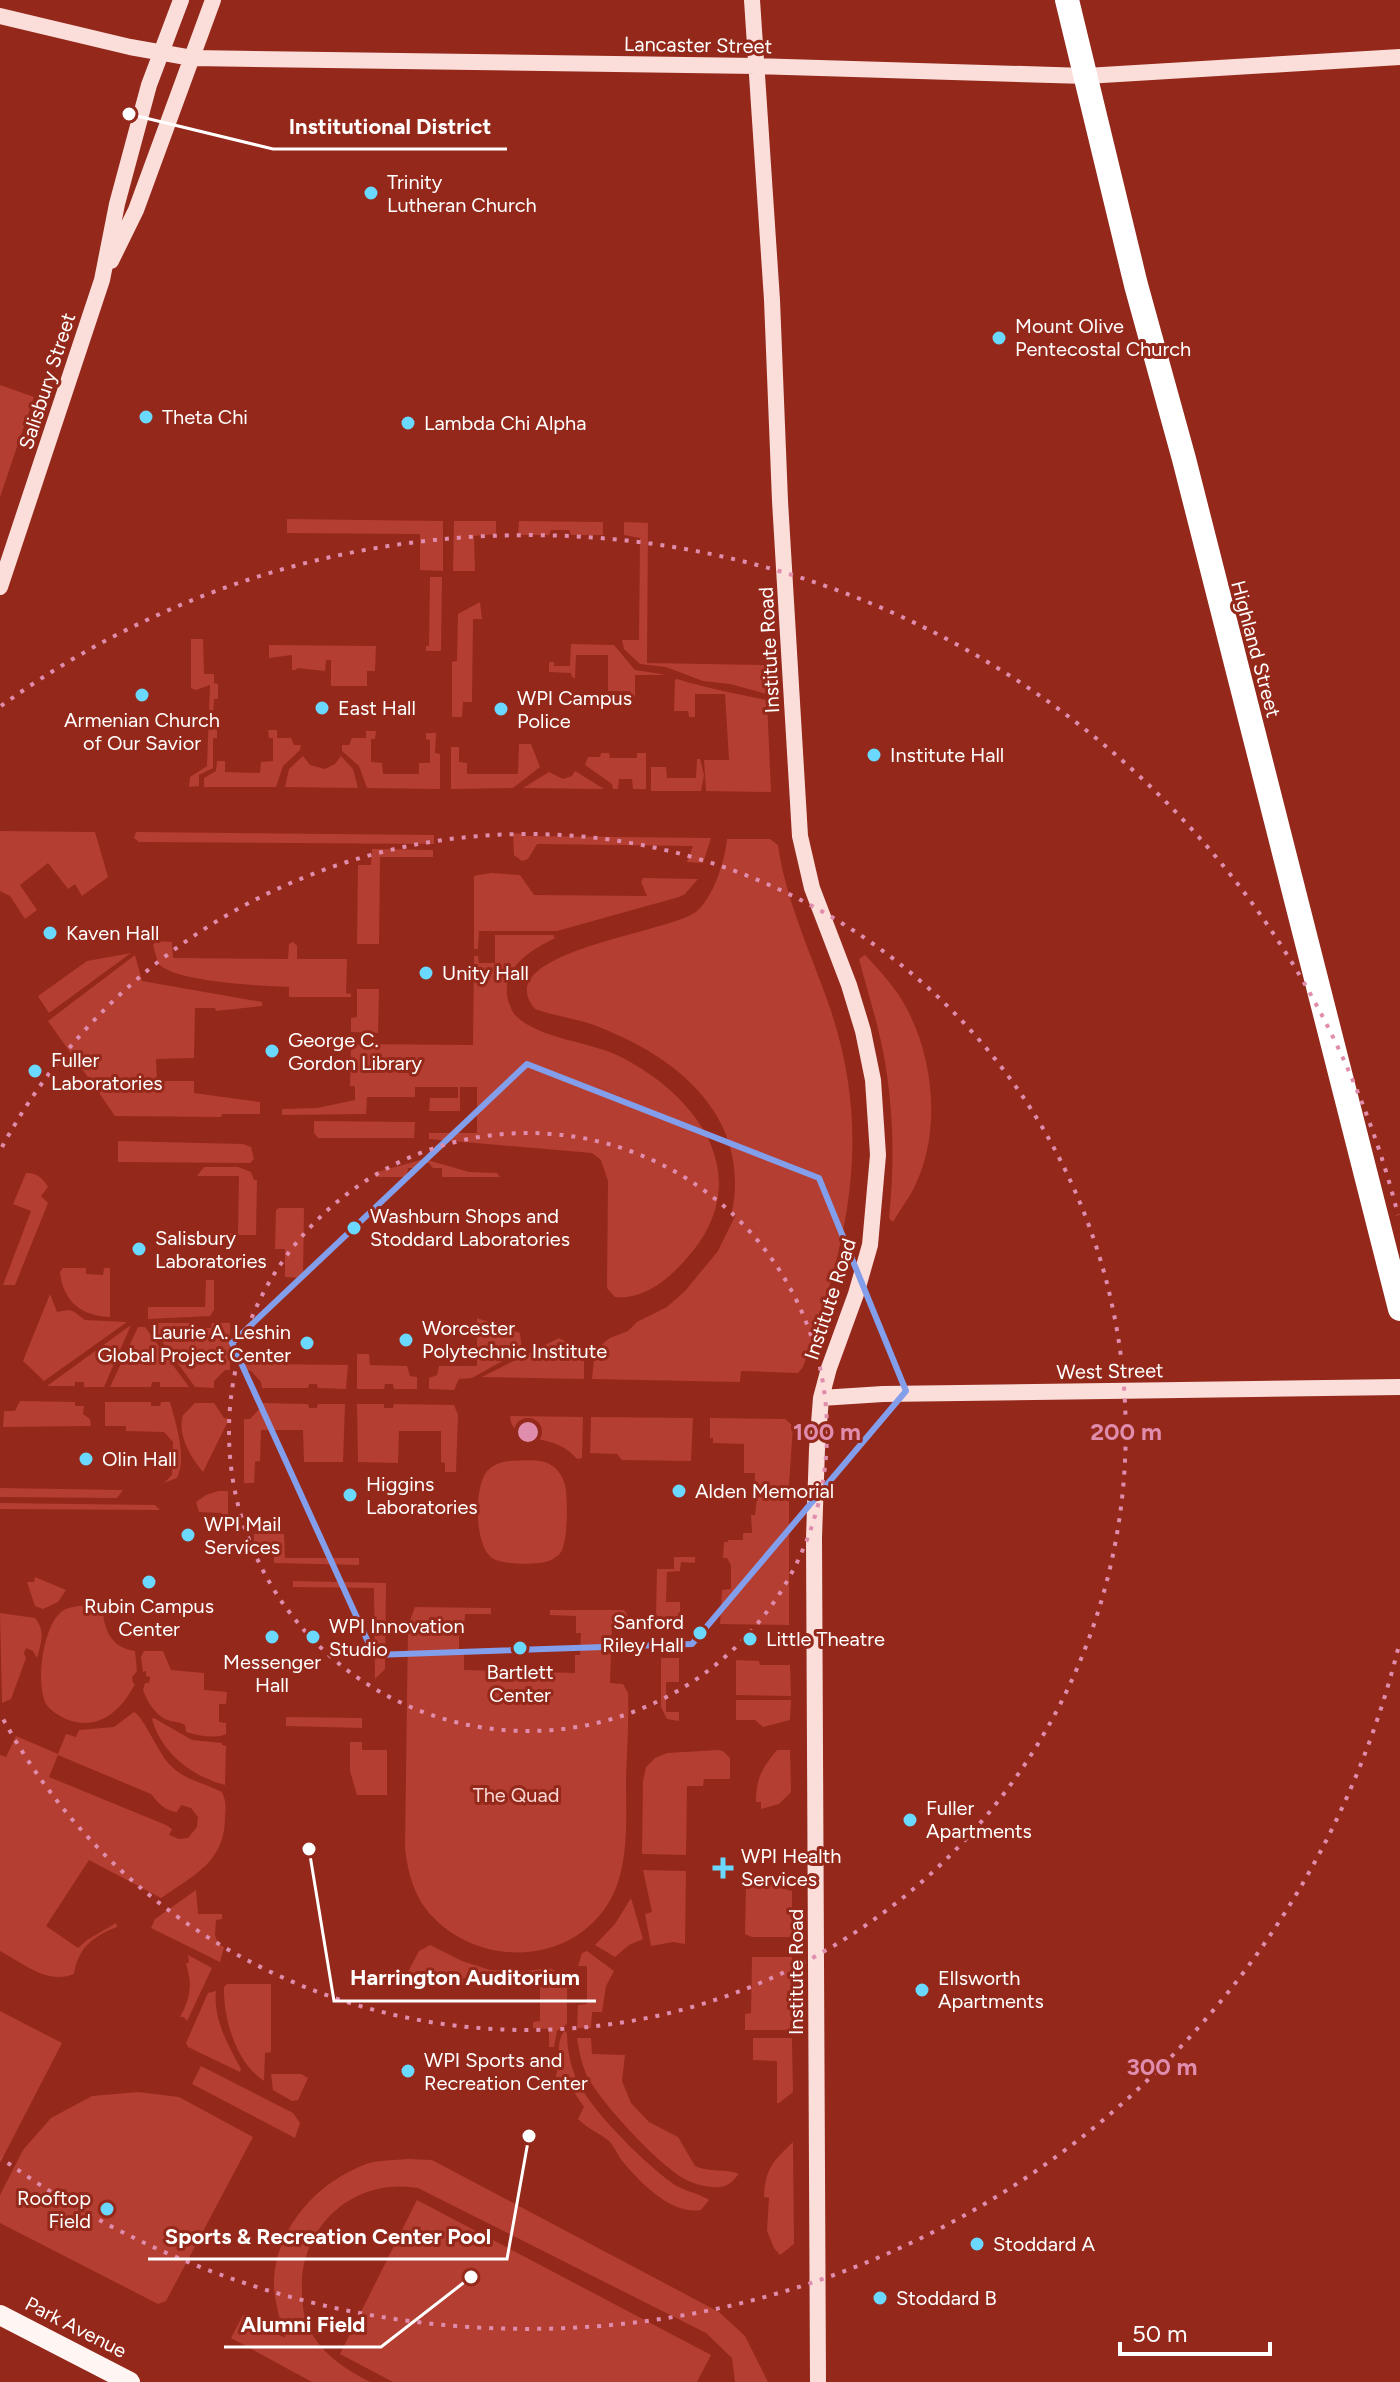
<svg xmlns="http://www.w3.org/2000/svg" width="1400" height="2382" font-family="Figtree,sans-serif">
<rect width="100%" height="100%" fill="#94281a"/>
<path fill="#b43e31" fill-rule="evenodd" d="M0,385l34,12 -34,100z
M287,519l156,2v50l-23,-1v-36l-133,-1z
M454,521h42v13l-22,2 1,35h-22z
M519,521l84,1v13h-32l-2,-5h-18l-2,5h-31z
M624,522l24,1 -1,140 121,2 -1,29 -37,-10 -27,-3 -37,-14 -26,-3 -16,-15 -2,-9h17l1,-102 -16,-3z
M430,577h12l-1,74h-15v-5h3z
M480,602l2,17h-9l-1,83h-9l-1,15h-10v-55l5,-1 1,-47z
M191,639h12l1,35h10v9l4,1v15h-4l-1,16 4,1v22h-4v30l-14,7v11l-10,1 1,-10 17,-11 3,-81 -14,5 -5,-2z
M571,644l43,1 21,25 32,5h-32v22h-5v-6h-22v-36h-32l-1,23 -3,-1 -1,-4 -22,-1v-10h5v4h16z
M269,645l107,1 -1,25h-8v15h-36v-26h-5l-1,11 -28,-3 -1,2h-4v-15l-23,3z
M677,679c29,9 60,15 90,21l4,92 -65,-1 -2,-31h25l-4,-66h-30v23h-6l-1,-6h-14l1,-31z
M268,730h9v8h14l3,7h7l-1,5 -17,16 -7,21h-72v-9l12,-7 1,-10h8v11l35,1 1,-11 12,-1v-23h-4z
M366,731h10l-1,8h-4v23l11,1 1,11h36v-11h11v-23l-4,-1v-6h10l-1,20 5,1v35l-73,-1 -8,-22 -17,-15v-6h7l3,-7h14z
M519,744h12l9,23 -27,21 -62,1v-42h8v15l8,1v11h51z
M601,753h8l1,5h27v-5h9v36h-13l-1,-10h-13l-1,10h-5l-1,-5 -27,-19 3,-8h12z
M303,756l7,9 15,4 10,-5 6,-8 12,13 5,19 -73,-1 4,-18z
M697,759h3l4,16 -3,16h-50v-24h15l1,11h29z
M575,771l29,18 -81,-1 26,-16 14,7 9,-3z
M0,831l95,1 13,45 -26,19 -7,-12 -7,5 -20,-26 -28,22 17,25 -12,9 -15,-23 -10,-5z
M136,832l298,3v9l-295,-2 -5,-4z
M513,833l10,1 1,2 187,2 -8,25 -16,-1 6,-16 -156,-2 -9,15 -6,2 -8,-6z
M727,839h43l8,6c8,57 34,110 52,163 44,130 17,236 -27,359l-5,6 -57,-2 -1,11 -148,-3 3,-29 15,-12 18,-7 9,-9 30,-15 18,-16 33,-40 18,-37 -4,-2c19,-97 -56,-156 -138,-187 -20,-7 -40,-9 -59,-16 -49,-58 138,-76 162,-98 17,-15 28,-51 30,-72z
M372,849l61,1v7h-53l-1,87h-22l1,-79h13z
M491,873l29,2 14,20 113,1 -6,-14 2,-4 55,1 -13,15 -6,3 -122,34h-78l-1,18h-4v-73z
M495,935h58l2,3c-24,12 -55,30 -47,62 2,6 4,12 8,16 25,24 75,25 107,42 78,41 134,121 64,200 -18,21 -43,42 -72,39l-8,-9 1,-107 -7,-21 -9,-7 -163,-14v-6h48v-46h-17v24h-31l1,-13h28v-11h-43v10h-48l-1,17 -84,1v-6l35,-1 38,-8v-14h-5l1,-42 122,1 1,-89h4l1,7h16z
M156,941l16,1 1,16 115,1 1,-15 4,-2 4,4v13h50l-1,34 5,1v3h-62v-10c-25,-1 -117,-5 -131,-24l-5,-18z
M131,953l-82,60 -10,-15 -1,-2 49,-35z
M135,955l7,26 120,21v4l-46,5 -1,-3h-20l-1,50 -38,1 1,22h37v12l66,9v12h-38l-1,3 -106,-1 -16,-23 3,-2 -5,-7 -3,2 -46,-65z
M865,955c16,17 31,33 42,54 28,53 34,127 6,181 -6,11 -14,21 -20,32l-4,-4c5,-48 5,-95 -2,-143 -5,-39 -18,-78 -28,-116z
M357,989h22l-1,44 -27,-1v-14l6,-1z
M314,1121l101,1 -1,16h-96l-4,-5z
M118,1141l125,3 8,3 3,12 -4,4 -132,-1z
M424,1159l45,13 28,1 3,4h-58v-9h-9l-4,-5h-6l-5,5h-10l-1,9h-31l1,-5z
M204,1167h34l13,5 3,8h3l-1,55h-39l21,-3 1,-56h-42z
M26,1173c10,-1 18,6 22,14l-7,9 7,7 -33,82h-12l28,-74 -18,-7z
M279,1208h25l-1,70 -18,-1v-28h-10l1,-39z
M63,1268h23v6l17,1 1,-7h6v49c-28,-1 -47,-15 -50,-45z
M206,1280h8v30l-4,6 -62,3v-12h57z
M50,1294l7,18c18,-4 15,-1 28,8l42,2 -83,59 -21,-20z
M477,1318l43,15 2,17 -50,28 -13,1 -5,11 -25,-1v-11l8,-3 2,-9h38z
M153,1323h41l1,5h16l1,-5h18v47h-5l-11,11v7l-19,-1 -45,-62z
M131,1325l-27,62h-20v-5h-9v4h-28z
M138,1327h7l44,60h-29v-5h-8l-1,5h-41z
M559,1338l22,12v5l3,2v22l-102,-2z
M261,1351h3l1,13 83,1 -2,24 -28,-1 -1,-4h-8l-1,4h-46l-1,-6 -10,-11 -6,-1v-9l15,-1z
M357,1354h12l1,11 37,1 3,10 7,1v12h-23l-1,-5h-8l-1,5h-27z
M20,1401l55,1v4h9l-1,8 7,5 1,7 -88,1 1,-16h11z
M105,1402h46v4h9l1,-4h9c6,22 17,55 7,76l-13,5 8,-8 1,-33 -9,-10 -38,-1v-5h-21z
M195,1403h19l10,15 5,1 -26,53c-13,-16 -26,-37 -20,-57z
M262,1403l46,1 1,4h8l1,-4h27l-2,58h-39l-1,-32h-42l-1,31 -5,1 -1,21h-10v-64h6l11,-12z
M357,1404h27v4h9l1,-4 60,1 4,10 -2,57h-11v-9l-4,-1v-31h-42l-1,32 -40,-1z
M510,1416l73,1 -1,41 -5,1c-24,-30 -64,-10 -67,-43z
M591,1417l102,1 -2,43 -69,-1 -5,-6 -27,-1z
M710,1418l75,1 8,7 -4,59v140l-69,-1 2,-34 9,-1v-24l-4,-7h-4l1,-16h4v-2h15v-7h9l-1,-18h4l3,-25 -3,-2v-15h-11v-29l-31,-1v-5h-3z
M509,1461c13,0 31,-3 42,4 7,4 12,12 14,20 3,12 3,56 -4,67 -4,6 -13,10 -21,11 -13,1 -37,2 -48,-5 -18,-13 -18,-71 -5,-87 6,-6 13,-9 22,-10z
M0,1488l123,2 -6,8 -117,-1z
M218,1491h10v36h-6v-14l-23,-1 -3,-10 10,-7z
M0,1503l155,2 5,5 -160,-1z
M254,1534h30l1,24h74v7l-85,-2v-17l-20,-1z
M674,1557h21v6l-14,-1 -1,9 -13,1 -1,30h14v22h-21l-3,-9 1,-46h17z
M35,1577l31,13 -8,12 -15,7 -8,-3 -8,-24h7z
M293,1581l93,2 -1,86 -10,10 -1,-91 -81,-1z
M89,1605l14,3c0,22 9,40 32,43l2,20 -5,6 1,6 2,1c-14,27 -37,48 -69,35 -8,-4 -15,-8 -20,-15 -11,-20 -3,-82 18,-94 7,-4 17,-4 25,-5z
M415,1607l76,1v6h-26l-1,17 -5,1v21l5,1v16l40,1v9l32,1v-9l39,1v-18h5l1,-22h-5v-17l-26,-1v-5h74c4,4 5,9 1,14h-13l-2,59 13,1 5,9c1,28 -1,57 -2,86 0,35 3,75 -10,109 -31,76 -132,84 -184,28 -18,-19 -24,-43 -27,-68l3,-222z
M0,1613l35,5c11,13 6,25 2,40l-4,-7 -7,-3 -2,5 2,5 -15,41 -9,4z
M144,1651h19l8,19 33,3v17l23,2 -1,12h-7v18l7,1v11c-10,5 -27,2 -40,-2l-1,-7c-7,-4 -13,-3 -20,-6 -11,-6 -18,-18 -22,-29l2,-7h4l1,-6 -4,-1v-5l-3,1 -2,-15z
M661,1658h18v24h-13v30h13v9l-12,-2 -6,-12z
M736,1660l23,1 1,4h30l1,31 -55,-1z
M736,1700h55l-1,20 -27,7 -8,-7h-19z
M134,1712c10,5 24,41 36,53 14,15 34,18 52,27 4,8 4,15 3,25 0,45 -31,58 -64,81l-72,-38 -43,66 32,22 9,-8 29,-17 1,4c-24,9 -39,21 -43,47 -27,11 -51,-11 -74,-23v-196l6,2 10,-21 42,18 8,-20 10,3 3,-7 35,-3zM58,1755l93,39c7,9 14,17 26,18l4,-7 10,3 7,9 -1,10 -9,11 -9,1 -10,-4 3,-6 -6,-4 -117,-48z
M286,1717l76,1v10l-76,-2z
M154,1718l38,22 30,3v2l4,1 -1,39c-33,-9 -63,-31 -73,-66z
M350,1742h12v8h25v45h-30l-7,-24z
M718,1750l5,1 7,7v21h-26l-1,7h-16l-1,69 -44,-1 1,-73 3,-14 9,-9 12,-5z
M777,1750h13l1,42 -12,12 -18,5v-7h-5c0,-24 6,-34 21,-52z
M643,1870l43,1 -1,73 -12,-2 -22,4 -6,-32 7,-2z
M767,1884l25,7v46h-40l-7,-3 1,-48z
M196,1890l2,24h24v5l-6,1 -1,15 3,9 6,3 -4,15 -69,-34 4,-9z
M631,1898l12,41 -14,6 -14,12 -20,-12 20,-21z
M430,1945l32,16 28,9 30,2 29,-4 13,6 5,9v41l-10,7 -3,16h-5v-18l-16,-1v-6l7,-1v-42l-77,-1v8l-62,-1 18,-34z
M587,1951l27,20 -8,15 -4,26h-10l-1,16h-14l1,-23 9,-1v-38h-9l4,-13z
M188,1955l24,13 -25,53 -3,-4h-4c10,-18 13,-32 6,-53l3,-2z
M752,1957h40v73h-47v-16l6,-1z
M227,1984h44v68l-6,1 -1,28c-28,-18 -41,-63 -40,-94z
M216,1991c-3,28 12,54 25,78l-1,3 -52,-25 -2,-4 22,-50z
M0,2011l62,32 -62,120z
M564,2031l3,2c0,15 3,29 8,43 13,32 71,89 100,109 11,7 24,8 34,15l-8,10c-30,5 -60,-27 -78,-48 -5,-6 -8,-15 -14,-21 -9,-8 -20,-11 -31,-22l6,-12 -11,-16 -19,-10c8,-16 0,-35 10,-50z
M577,2038h14l1,16 33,1 -3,26 9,22 18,19 29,15 17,29c14,7 31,2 44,8 -4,4 -8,10 -14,12 -12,4 -32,-2 -42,-8 -26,-15 -84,-77 -97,-104 -5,-12 -7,-24 -9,-36z
M753,2038h39l1,54 -14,11h-2v-42l-24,-1z
M201,2066l92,47 7,10 -5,15 -103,-54z
M271,2074h30l7,4 -10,22 -6,1 -19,-11z
M138,2092l41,5 74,40 -87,164 -8,3 -158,-81v-28l23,-45 28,-32 41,-22z
M793,2142l1,102 -14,11 -6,-7 -7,-17 2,-33 -5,-1c1,-28 9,-36 29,-55z
M408,2159l24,1 287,152 26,24 23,46h-33l-3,-24 -26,-25 -288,-145c-63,-11 -118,37 -116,101 0,13 1,25 6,37 12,27 37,43 62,56h-58l-81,-44 12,-23 42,23c-5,-20 -12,-39 -11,-60 4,-53 44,-96 92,-114 12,-4 29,-4 42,-5z
M417,2200l294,155 -14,27h-304l-53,-28z"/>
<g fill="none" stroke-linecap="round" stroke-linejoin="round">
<path stroke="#fbddd9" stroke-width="16" d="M752,0l20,300 8,201 20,335 12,52 37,97 14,46 10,49 5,75 -8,90 -14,49 -27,74 -8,30 -4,51 -3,89 4,844
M0,16l130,31 62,11 565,8 329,10 314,-19
M111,261l25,-51 77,-210
M0,587l102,-307 15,-76 32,-119 32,-85
M821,1398l62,-4 517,-7"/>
<path stroke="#fff6f4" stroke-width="20" d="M0,2315l130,67"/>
<path stroke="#fff" stroke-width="24" d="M1067,0l69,285 48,174 216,850"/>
</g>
<path fill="none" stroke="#839eea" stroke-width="6" stroke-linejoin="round" d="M527,1064l292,114 87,213 -214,253 -318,11 -142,-312z"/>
<g fill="none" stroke="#e08cad" stroke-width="4" stroke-dasharray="4 8">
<circle cx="528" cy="1432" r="299"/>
<path d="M2 1147A598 598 0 1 1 2 1717"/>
<path d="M1398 1649A897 897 0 0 1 1 2158M1 706A897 897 0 0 1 1398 1215"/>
</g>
<g fill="#6ad8ff" stroke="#94281a" stroke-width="3">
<circle cx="371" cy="193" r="8"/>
<circle cx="999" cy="338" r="8"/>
<circle cx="146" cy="417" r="8"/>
<circle cx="408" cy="423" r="8"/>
<circle cx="142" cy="695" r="8"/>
<circle cx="322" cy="708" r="8"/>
<circle cx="501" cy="709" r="8"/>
<circle cx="874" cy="755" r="8"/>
<circle cx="50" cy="933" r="8"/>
<circle cx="426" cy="973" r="8"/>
<circle cx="272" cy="1051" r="8"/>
<circle cx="35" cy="1071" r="8"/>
<circle cx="354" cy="1228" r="8"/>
<circle cx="139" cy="1249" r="8"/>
<circle cx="406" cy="1340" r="8"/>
<circle cx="307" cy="1343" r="8"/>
<circle cx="86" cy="1459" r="8"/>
<circle cx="679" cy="1491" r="8"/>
<circle cx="350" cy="1495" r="8"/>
<circle cx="188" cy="1535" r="8"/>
<circle cx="149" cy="1582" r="8"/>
<circle cx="700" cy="1633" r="8"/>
<circle cx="272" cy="1637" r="8"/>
<circle cx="313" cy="1637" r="8"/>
<circle cx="750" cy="1639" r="8"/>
<circle cx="520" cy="1648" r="8"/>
<circle cx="910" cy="1820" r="8"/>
<path d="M719 1856h8v8h8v8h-8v8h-8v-8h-8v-8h8z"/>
<circle cx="922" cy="1990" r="8"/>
<circle cx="408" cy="2071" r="8"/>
<circle cx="107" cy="2209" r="8"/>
<circle cx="977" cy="2244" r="8"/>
<circle cx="880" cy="2298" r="8"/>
</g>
<g text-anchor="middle" stroke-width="6" stroke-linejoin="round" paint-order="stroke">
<g font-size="20" fill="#fff" stroke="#94281a">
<text transform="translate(698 45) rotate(1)" y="7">Lancaster Street</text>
<text transform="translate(47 381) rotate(-72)" y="7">Salisbury Street</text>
<text transform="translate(1256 649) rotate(75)" y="7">Highland Street</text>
<text transform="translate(769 650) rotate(-93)" y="7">Institute Road</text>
<text transform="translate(830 1299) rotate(-72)" y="7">Institute Road</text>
<text transform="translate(1110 1371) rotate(-1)" y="7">West Street</text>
<text transform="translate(796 1972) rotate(-90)" y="7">Institute Road</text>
<text transform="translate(76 2327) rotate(27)" y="7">Park Avenue</text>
</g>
<g font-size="20" fill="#fff" stroke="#94281a" text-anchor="start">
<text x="387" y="189">Trinity<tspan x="387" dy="23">Lutheran Church</tspan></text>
<text x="1015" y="333">Mount Olive<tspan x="1015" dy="23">Pentecostal Church</tspan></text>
<text x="162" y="424">Theta Chi</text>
<text x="424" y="430">Lambda Chi Alpha</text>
<text x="517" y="705">WPI Campus<tspan x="517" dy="23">Police</tspan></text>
<text x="338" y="715">East Hall</text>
<text x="142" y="727" text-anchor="middle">Armenian Church<tspan x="142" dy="23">of Our Savior</tspan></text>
<text x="890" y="762">Institute Hall</text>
<text x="66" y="940">Kaven Hall</text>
<text x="442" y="980">Unity Hall</text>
<text x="288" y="1047">George C.<tspan x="288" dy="23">Gordon Library</tspan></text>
<text x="51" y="1067">Fuller<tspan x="51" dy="23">Laboratories</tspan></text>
<text x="370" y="1223">Washburn Shops and<tspan x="370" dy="23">Stoddard Laboratories</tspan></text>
<text x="155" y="1245">Salisbury<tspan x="155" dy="23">Laboratories</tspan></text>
<text x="422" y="1335">Worcester<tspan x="422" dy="23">Polytechnic Institute</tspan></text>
<text x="291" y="1339" text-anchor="end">Laurie A. Leshin<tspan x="291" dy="23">Global Project Center</tspan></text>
<text x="102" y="1466">Olin Hall</text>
<text x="366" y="1491">Higgins<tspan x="366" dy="23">Laboratories</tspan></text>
<text x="695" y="1498">Alden Memorial</text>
<text x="204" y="1531">WPI Mail<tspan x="204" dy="23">Services</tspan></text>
<text x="149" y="1613" text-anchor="middle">Rubin Campus<tspan x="149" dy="23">Center</tspan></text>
<text x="684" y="1629" text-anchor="end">Sanford<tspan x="684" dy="23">Riley Hall</tspan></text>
<text x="329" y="1633">WPI Innovation<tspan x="329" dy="23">Studio</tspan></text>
<text x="766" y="1646">Little Theatre</text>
<text x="272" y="1669" text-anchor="middle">Messenger<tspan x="272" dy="23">Hall</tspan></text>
<text x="520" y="1679" text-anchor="middle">Bartlett<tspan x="520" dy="23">Center</tspan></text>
<text x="926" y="1815">Fuller<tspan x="926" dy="23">Apartments</tspan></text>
<text x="741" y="1863">WPI Health<tspan x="741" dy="23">Services</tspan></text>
<text x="938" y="1985">Ellsworth<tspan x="938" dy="23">Apartments</tspan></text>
<text x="424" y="2067">WPI Sports and<tspan x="424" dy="23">Recreation Center</tspan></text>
<text x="91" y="2205" text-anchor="end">Rooftop<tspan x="91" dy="23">Field</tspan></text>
<text x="993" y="2251">Stoddard A</text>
<text x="896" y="2305">Stoddard B</text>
</g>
<g font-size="20" fill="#fbd6d2" stroke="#94281a">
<text x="516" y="1802">The Quad</text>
</g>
</g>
<circle cx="528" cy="1432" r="12" fill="#e08cad" stroke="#94281a" stroke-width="4"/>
<g font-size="24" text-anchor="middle" font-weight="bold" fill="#e08cad" stroke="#94281a" stroke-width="6" stroke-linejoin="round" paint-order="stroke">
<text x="827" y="1440">100 m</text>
<text x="1126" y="1440">200 m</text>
<text x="1162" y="2075">300 m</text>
</g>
<path fill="none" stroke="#fff" stroke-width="3" d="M129 114L273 149H507M309 1849L334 2001H596M529 2136L507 2259H148M471 2277L381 2347H224"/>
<g fill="#fff" stroke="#94281a" stroke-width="3">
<circle cx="129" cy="114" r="8"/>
<circle cx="309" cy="1849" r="8"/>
<circle cx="529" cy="2136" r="8"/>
<circle cx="471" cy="2277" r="8"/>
</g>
<g font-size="22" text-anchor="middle" font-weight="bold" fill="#fff" stroke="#94281a" stroke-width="6" stroke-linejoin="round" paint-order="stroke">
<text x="390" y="134">Institutional District</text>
<text x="465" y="1985">Harrington Auditorium</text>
<text x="328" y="2244">Sports &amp; Recreation Center Pool</text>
<text x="303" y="2332">Alumni Field</text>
</g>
<path d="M1120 2342v12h150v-12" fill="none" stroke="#ffffff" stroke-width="4"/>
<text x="1132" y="2342" font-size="24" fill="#ffffff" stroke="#94281a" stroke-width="6" paint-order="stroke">50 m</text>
</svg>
